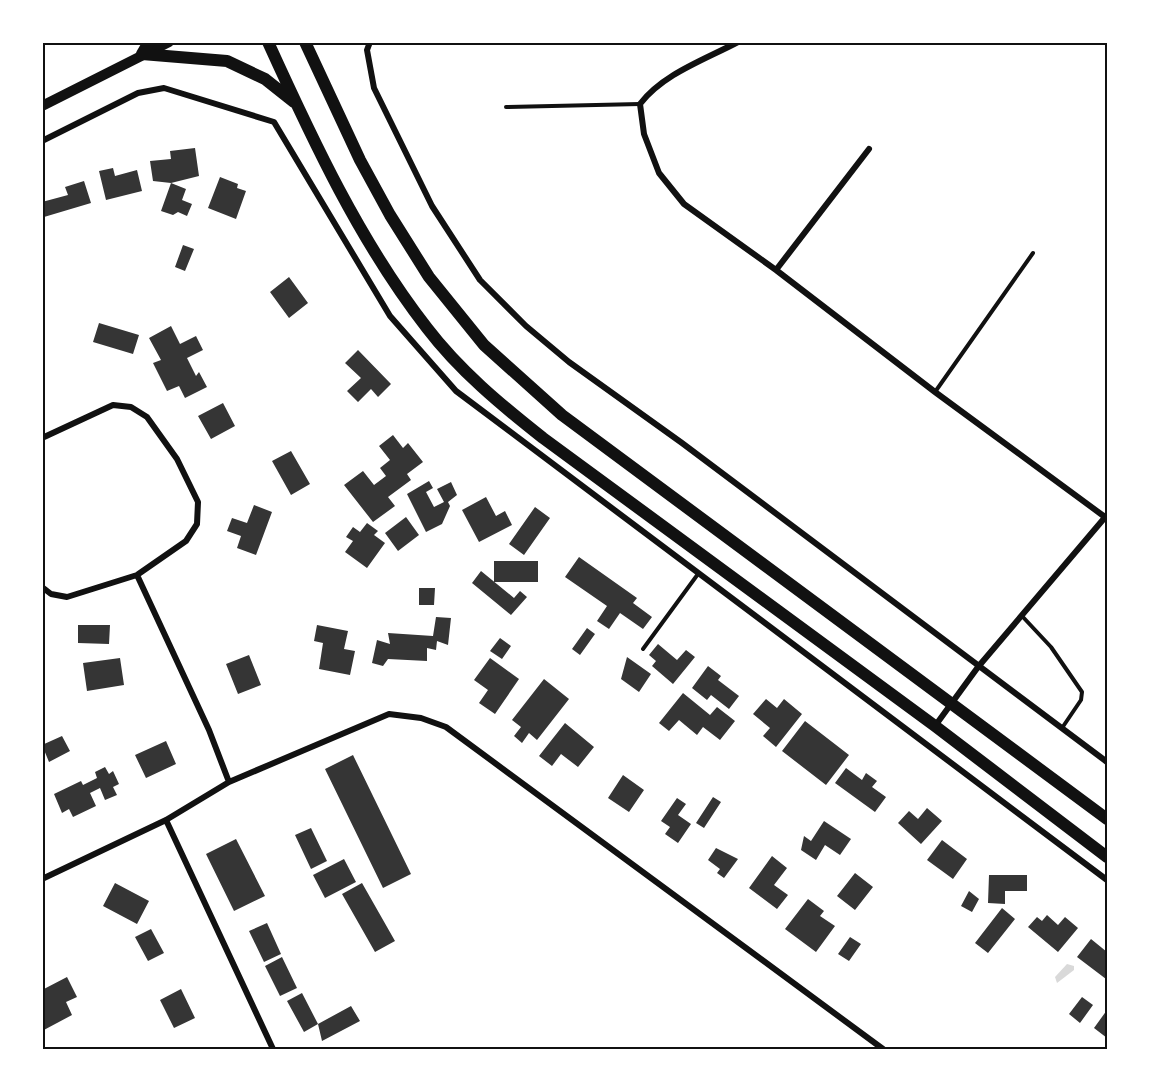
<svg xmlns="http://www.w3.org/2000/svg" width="1149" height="1091" font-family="'Varela Round',sans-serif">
<rect width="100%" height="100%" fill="#fff"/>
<path fill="#d9d9d9" d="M1067,964l7,2v4l-17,13 -2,-6z"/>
<path fill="#353535" d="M195,148l4,28 -28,7 -18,-2 -3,-20 21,-2 -1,-8z
M113,168l2,8 22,-6 5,21 -36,9 -7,-29z
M220,177l18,7 -1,4 9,3 -10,28 -28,-11z
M84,181l7,22 -47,14 -2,-15 26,-7 -3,-8z
M171,183l15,6 -4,11 10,4 -5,12 -9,-4 -5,3 -12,-4z
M183,245l11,4 -9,22 -10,-4z
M289,277l19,26 -19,15 -19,-26z
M99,323l40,12 -6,19 -40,-12z
M171,326l9,18 16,-8 7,14 -16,8 9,18 3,-4 8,15 -22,11 -6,-12 -12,5 -14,-28 8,-3 -12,-22z
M358,350l33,34 -13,13 -7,-8 -13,13 -11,-11 14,-13 -16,-15z
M223,403l12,23 -24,13 -13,-23z
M393,435l10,13 5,-5 15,19 -16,12 4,6 -23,17 7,9 -22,16 -29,-37 19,-14 11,14 12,-9 -6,-8 10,-8 -11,-14z
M291,451l19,33 -19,11 -19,-34z
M429,481l4,7 -7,4 8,15 10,-5 -7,-13 14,-7 6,13 -9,7 2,4 -8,18 -16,8 -19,-38z
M486,497l10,19 9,-5 7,14 -33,17 -17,-32z
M254,505l18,7 -16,43 -19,-7 4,-12 -14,-5 5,-13 15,5z
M535,507l15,11 -26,37 -15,-11z
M406,517l13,18 -21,16 -13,-18z
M367,523l11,8 -4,4 11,8 -18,25 -22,-16 8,-11 -7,-4 7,-10 7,5z
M579,557l58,41 -4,5 19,14 -9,12 -23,-16 -11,16 -12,-8 10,-15 -42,-29z
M494,561h44v21h-44z
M481,571l33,27 6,-7 7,6 -16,18 -39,-32z
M419,588h16l-1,17h-15z
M436,617l15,1 -3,27 -11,-4 -1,9 -9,-2v13l-39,-2 -5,7 -11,-3 5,-23 13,4 -2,-11 45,3z
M78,625h32l-1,19 -31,-1z
M317,625l31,6 -4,18 11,2 -5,24 -31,-6 4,-26 -9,-2z
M587,628l8,6 -15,21 -8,-6z
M500,638l11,8 -9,13 -12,-8z
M658,644l19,16 9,-10 9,7 -22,27 -21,-18 4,-5 -7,-6z
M249,655l12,30 -23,9 -12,-30z
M627,657l24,17 -12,18 -18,-13z
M120,658l4,27 -37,6 -4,-28z
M490,658l29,21 -24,35 -16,-11 9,-13 -14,-10z
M708,666l13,10 -3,4 21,16 -10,13 -18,-14 -4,5 -15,-12z
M544,679l25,20 -32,41 -8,-7 -7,10 -8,-7 7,-9 -9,-7z
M683,693l27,22 7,-8 18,14 -15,19 -17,-13 -6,8 -18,-15 -10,11 -10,-8z
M766,699l11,9 7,-9 18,15 -26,33 -13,-11 7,-8 -17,-14z
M805,721l44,34 -23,30 -44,-34z
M565,723l29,24 -16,20 -17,-13 -9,12 -13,-10z
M62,736l8,15 -21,11 -7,-17z
M166,741l10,23 -30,14 -11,-23z
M353,755l58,119 -28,14 -58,-119z
M105,767l4,7 4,-3 6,13 -6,3 4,8 -12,5 -5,-12 -10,5 6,13 -23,11 -4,-8 -7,4 -8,-19 27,-13 2,4 14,-7 -2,-6z
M846,768l16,12 4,-7 11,8 -5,6 14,10 -11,15 -40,-29z
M623,775l21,15 -15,22 -21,-14z
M713,797l8,5 -17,26 -8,-5z
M677,798l9,6 -8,11 13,9 -13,19 -13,-9 5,-7 -9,-6z
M927,808l15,13 -21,23 -23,-21 11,-12 9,8z
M824,821l27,18 -11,16 -15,-10 -9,15 -15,-10 3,-14 7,5z
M311,828l16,33 -16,8 -16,-34z
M236,839l29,57 -31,15 -28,-57z
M942,840l25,19 -14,20 -26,-19z
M716,848l22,11 -14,19 -7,-5 3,-4 -12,-9z
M772,856l15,12 -13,17 14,10 -11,14 -28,-21z
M344,859l12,23 -31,16 -12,-23z
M855,873l18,14 -18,23 -18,-14z
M989,875h38v16h-22v13l-17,-1z
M115,883l34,18 -12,23 -34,-18z
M362,883l33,58 -20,11 -33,-58z
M969,891l10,8 -7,13 -11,-6z
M808,899l16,12 -4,5 15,10 -19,26 -31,-23z
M1002,908l13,11 -27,34 -13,-10z
M1047,915l11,10 7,-8 13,11 -20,24 -30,-25 9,-10 5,4z
M267,923l14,31 -17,8 -15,-31z
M151,929l13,24 -16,8 -13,-24z
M850,937l11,7 -12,17 -11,-7z
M1091,939l16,13 -1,27 -29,-22z
M282,957l15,31 -17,8 -15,-30z
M67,977l10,20 -11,5 6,13 -30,16v-41z
M181,989l14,29 -21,10 -14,-28z
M302,993l16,31 33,-18 9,15 -38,20 -4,-17 -14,8 -17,-31z
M1082,997l11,8 -13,18 -11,-9z
M1107,1010v28l-13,-10z"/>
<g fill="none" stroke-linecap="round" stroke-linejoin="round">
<path stroke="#111" stroke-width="4" d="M506,107l134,-3
M935,392l98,-139
M1022,616l29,31 31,45 -1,8 -19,28
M643,649l55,-75"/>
<path stroke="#111" stroke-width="6" d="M370,42l-3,8 7,38 58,118 48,74 46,46 43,36 113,81 425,319
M738,42c-34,18 -75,32 -98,62l4,30 15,39 25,31 92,66 159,122 170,125
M42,141l96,-48 26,-5 110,34 116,194 66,75 651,489
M776,270l93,-121
M42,438l71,-33 18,2 16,10 30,42 21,43 -1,22 -11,17 -49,34 -70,22 -16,-3 -9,-7
M137,575l72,155 20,52
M935,726l43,-59 129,-152
M166,820l107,229
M42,879l124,-59 63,-38 160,-68 32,4 25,9 437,322"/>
<path stroke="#111" stroke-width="10" d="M42,106l127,-64"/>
<path stroke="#111" stroke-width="12" d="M149,42l-7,12 85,7 38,18 29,23
M268,42c45,99 92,200 159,286 32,42 74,77 116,110l392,288 172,131
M305,42l55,118 30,55 39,62 55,68 78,70 545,404"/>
</g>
<rect width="1149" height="1091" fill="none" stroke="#ffffff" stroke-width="87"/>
<rect x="44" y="44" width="1062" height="1004" fill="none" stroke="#111" stroke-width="2"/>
</svg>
